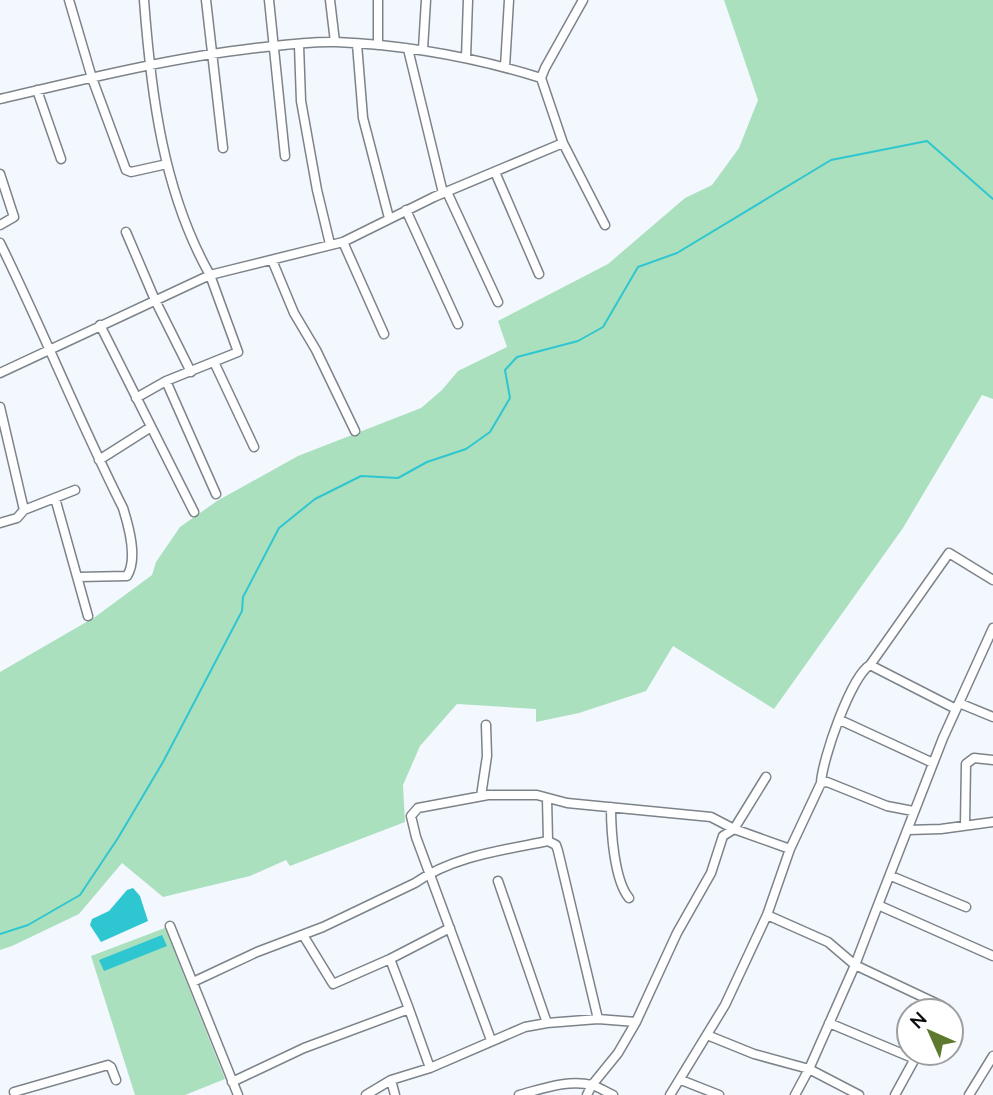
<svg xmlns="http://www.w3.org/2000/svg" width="993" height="1095" font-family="'Nunito Sans',sans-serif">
<rect width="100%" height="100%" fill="#f2f8fe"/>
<path fill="#abe0be" d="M724,0h269v399l-11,-4 -79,133 -129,181 -101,-63 -27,45 -67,22 -43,9v-13l-79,-5 -37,42 -17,39 2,37 -115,44 -4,-6 -36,16 -87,21 -41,-34 -43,51 -67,32 -12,4v-278l95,-55 57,-42 4,-13 24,-35 37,-26 81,-45 123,-48 21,-18 16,-19 49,-24 -9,-26 110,-57 77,-66 27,-13 27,-37 19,-48z
M165,928l60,151 -40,16h-50l-44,-139z"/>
<path fill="#2ec6d0" d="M133,888l7,8 8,25 -47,21 -11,-17 2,-6 17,-8 18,-21z
M162,935l5,11 -63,25 -5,-11z"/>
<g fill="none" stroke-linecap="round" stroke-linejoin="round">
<path stroke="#2ec6d0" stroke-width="2" d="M0,934l28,-9 52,-30 38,-57 45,-76 79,-151 1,-14 36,-69 36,-29 46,-23 37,2 29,-16 39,-13 24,-17 20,-34 -5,-28 12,-13 61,-16 25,-14 35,-60 39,-14 154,-93 96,-19 66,58"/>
<defs>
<path id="minor" d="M69,0l23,78 34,92 5,2 36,-8
M206,0l17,148
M269,0l16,156
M330,0l5,42
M583,0l-38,68 -4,10 22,65 42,82
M357,44l6,74 26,100
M299,45l2,56 16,89 13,54
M378,45v-45
M408,49l35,144
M423,49l3,-49
M466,58l2,-58
M505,67l4,-67
M37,90l24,69
M0,99c85,-20 170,-41 256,-51 26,-3 54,-7 80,-6 70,3 138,15 205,36
M495,172l44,102
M0,174l14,43 -14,8
M447,192l51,110
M406,210l52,114
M126,232l29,68 36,72
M343,242l41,92
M0,243c43,87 79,178 123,265 6,19 15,51 4,68l-49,1
M272,260l22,53 22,37 39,81
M100,325l94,187
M214,362l40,85
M0,373l210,-98c-47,-83 -59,-181 -66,-275
M166,381l50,113
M136,398l30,-17 72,-29 -28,-77 133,-33 91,-45 129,-54
M0,407l24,103 -7,8 -17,5
M99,460l52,-33
M55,498l33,118
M24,510l51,-20
M993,628l-50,110 -65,167 115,51
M870,665l79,-112 44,27
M959,703l34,14
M840,720l93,43
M821,783c1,-23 30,-107 49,-118l86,44
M481,796l6,-40 -1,-31
M547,798l1,43
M611,807c0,24 3,73 18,91
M965,825l1,-61 8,-6 19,2
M908,830l33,-1 52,-7
M891,876l75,31
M498,881l49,142
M767,915l61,27 27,23 87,41 -2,5
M170,926l68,169
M303,935l30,49 57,-25
M193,982l64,-30 66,-25 92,-44c38,-27 89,-33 133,-42l8,4 2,6 40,168
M409,1009l21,59
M829,1023l86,36
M707,1035l47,19 55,15 -14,26
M491,1040l-75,-203 -5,-21 7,-8 70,-13h49l30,8 144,14 23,12 32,-52
M391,1080l4,15
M681,1080l38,15
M232,1082l72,-34 105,-39 -19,-50 60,-31
M14,1092l94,-27 3,2 5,13
M366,1095l25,-15 39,-12 95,-41 22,-4 51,-4 38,3
M519,1095c23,-6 49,-16 73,-10 7,2 14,7 21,10
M587,1095l5,-10 26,-32 18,-31 41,-89 34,-60 12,-37 11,-7 56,20
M670,1095l55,-90 42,-90 23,-66 31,-66 6,-1 60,24 26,5
M859,1095l-50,-26 46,-104 23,-60
M895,1095l23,-42
M969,1095l24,-39"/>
</defs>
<use href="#minor" stroke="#7c8389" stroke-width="11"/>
<use href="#minor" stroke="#fff" stroke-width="8"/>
</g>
<g transform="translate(930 1032) rotate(315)"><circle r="33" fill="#ffffff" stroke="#9d9e9f" stroke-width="2"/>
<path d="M0-5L12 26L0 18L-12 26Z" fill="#5d792d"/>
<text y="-10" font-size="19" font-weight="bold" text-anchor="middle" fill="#0a0c0e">N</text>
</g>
</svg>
